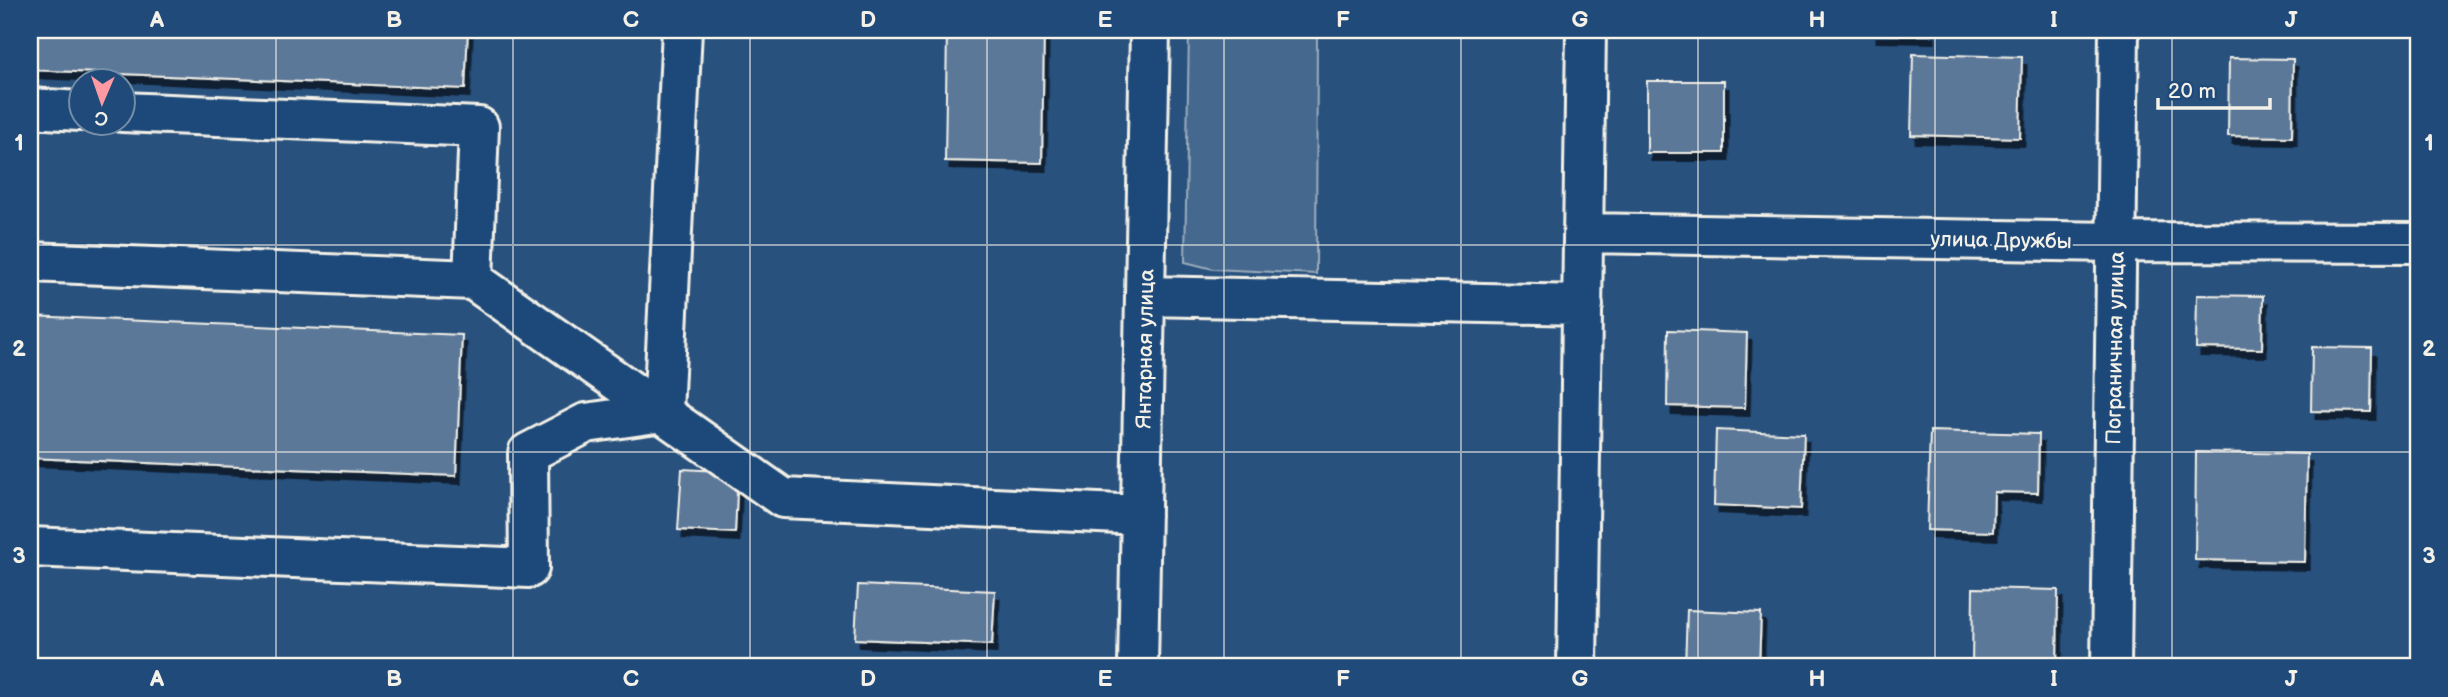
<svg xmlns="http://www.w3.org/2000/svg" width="2448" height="697" font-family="'Balsamiq Sans',sans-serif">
<defs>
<filter id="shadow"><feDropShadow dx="4.5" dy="8" stdDeviation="0" flood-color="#0009"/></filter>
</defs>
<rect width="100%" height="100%" fill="#28517e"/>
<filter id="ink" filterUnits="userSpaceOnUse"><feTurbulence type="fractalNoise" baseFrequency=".0143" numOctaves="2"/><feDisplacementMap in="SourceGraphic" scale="14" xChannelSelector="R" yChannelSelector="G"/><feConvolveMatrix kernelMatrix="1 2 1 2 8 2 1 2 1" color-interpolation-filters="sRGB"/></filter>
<g filter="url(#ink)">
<path fill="#45688e" stroke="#9cacbb" stroke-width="2" d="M1189,30h128l-1,244 -103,-5 -28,-7z"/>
<path fill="#5b7899" stroke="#f4f1e8" stroke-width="2" filter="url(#shadow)" d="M30,30h438l-3,59 -435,-19z
M947,30h97l-2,133 -97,-2z
M1872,30h58v5l-58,-1z
M1913,54l109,3 -2,81 -109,-3z
M2229,58l64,1 -1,78 -64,-1z
M1647,81h77v72h-77z
M2197,295l66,1 -1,53 -66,-1z
M30,316l432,19 -6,141 -426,-18z
M1668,330l79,3 -2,75 -78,-2z
M2312,347l60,1 -1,64 -60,-1z
M1716,430l88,4 -3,75 -87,-4z
M1930,431l109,3 -1,59 -44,-1 -1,40 -66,-2z
M2196,452l111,2 -2,108 -110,-2z
M682,469l56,3 -3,61 -57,-3z
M858,585l137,6 -3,54 -137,-6z
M1973,588l85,2 -1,77h-85z
M1687,610l74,3 -2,54h-74z"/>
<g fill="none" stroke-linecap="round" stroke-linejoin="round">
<defs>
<path id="minor" d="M30,108l50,3
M122,112l357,15 -6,153
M1584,233l532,9 302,1
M30,262l443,18 310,218 358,17
M1146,296l437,9
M30,547l499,21 -1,-115 58,-30 77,-11 19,-382
M1138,667l12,-637
M1577,667l9,-637
M2111,667l8,-637"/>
</defs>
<use href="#minor" stroke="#f4f1e8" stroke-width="44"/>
<use href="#minor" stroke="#1f4a7a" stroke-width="38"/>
</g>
</g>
<path fill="none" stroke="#f4f1e8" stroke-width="2" stroke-opacity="0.55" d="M276,30v637M513,30v637M750,30v637M987,30v637M1224,30v637M1461,30v637M1698,30v637M1935,30v637M2172,30v637M30,245h2388M30,452h2388"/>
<g text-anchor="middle" stroke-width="5" stroke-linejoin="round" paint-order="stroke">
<g font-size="21" fill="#f4f1e8" stroke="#1f4a7a">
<text transform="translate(2001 240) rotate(1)" y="7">улица Дружбы</text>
<text transform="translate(2115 348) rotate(-89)" y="7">Пограничная улица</text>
<text transform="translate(1145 349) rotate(-89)" y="7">Янтарная улица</text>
</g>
</g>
<rect width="2448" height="697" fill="none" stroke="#1f4a7a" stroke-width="77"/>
<g transform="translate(102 102) rotate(182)"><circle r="33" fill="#1f4a7a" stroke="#748da6" stroke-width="2"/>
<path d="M0-5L12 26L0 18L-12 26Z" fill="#ff9aa2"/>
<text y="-10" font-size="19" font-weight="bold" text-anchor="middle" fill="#f4f1e8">С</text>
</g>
<path d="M2158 98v10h112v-10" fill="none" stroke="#f4f1e8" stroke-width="3.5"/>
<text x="2168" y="98" font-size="21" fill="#f4f1e8" stroke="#1f4a7a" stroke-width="5" paint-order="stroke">20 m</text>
<rect x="38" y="38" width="2372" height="620" fill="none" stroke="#f4f1e8" stroke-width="2.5"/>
<g font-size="23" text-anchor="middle" font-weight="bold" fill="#f4f1e8">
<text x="157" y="27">A</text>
<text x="394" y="27">B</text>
<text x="631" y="27">C</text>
<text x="868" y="27">D</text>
<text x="1105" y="27">E</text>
<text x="1343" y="27">F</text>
<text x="1580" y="27">G</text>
<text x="1817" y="27">H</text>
<text x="2054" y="27">I</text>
<text x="2291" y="27">J</text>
<text x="19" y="150">1</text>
<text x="2429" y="150">1</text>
<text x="19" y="356">2</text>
<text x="2429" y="356">2</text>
<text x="19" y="563">3</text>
<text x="2429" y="563">3</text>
<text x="157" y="686">A</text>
<text x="394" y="686">B</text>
<text x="631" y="686">C</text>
<text x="868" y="686">D</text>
<text x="1105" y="686">E</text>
<text x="1343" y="686">F</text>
<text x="1580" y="686">G</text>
<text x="1817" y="686">H</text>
<text x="2054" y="686">I</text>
<text x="2291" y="686">J</text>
</g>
</svg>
